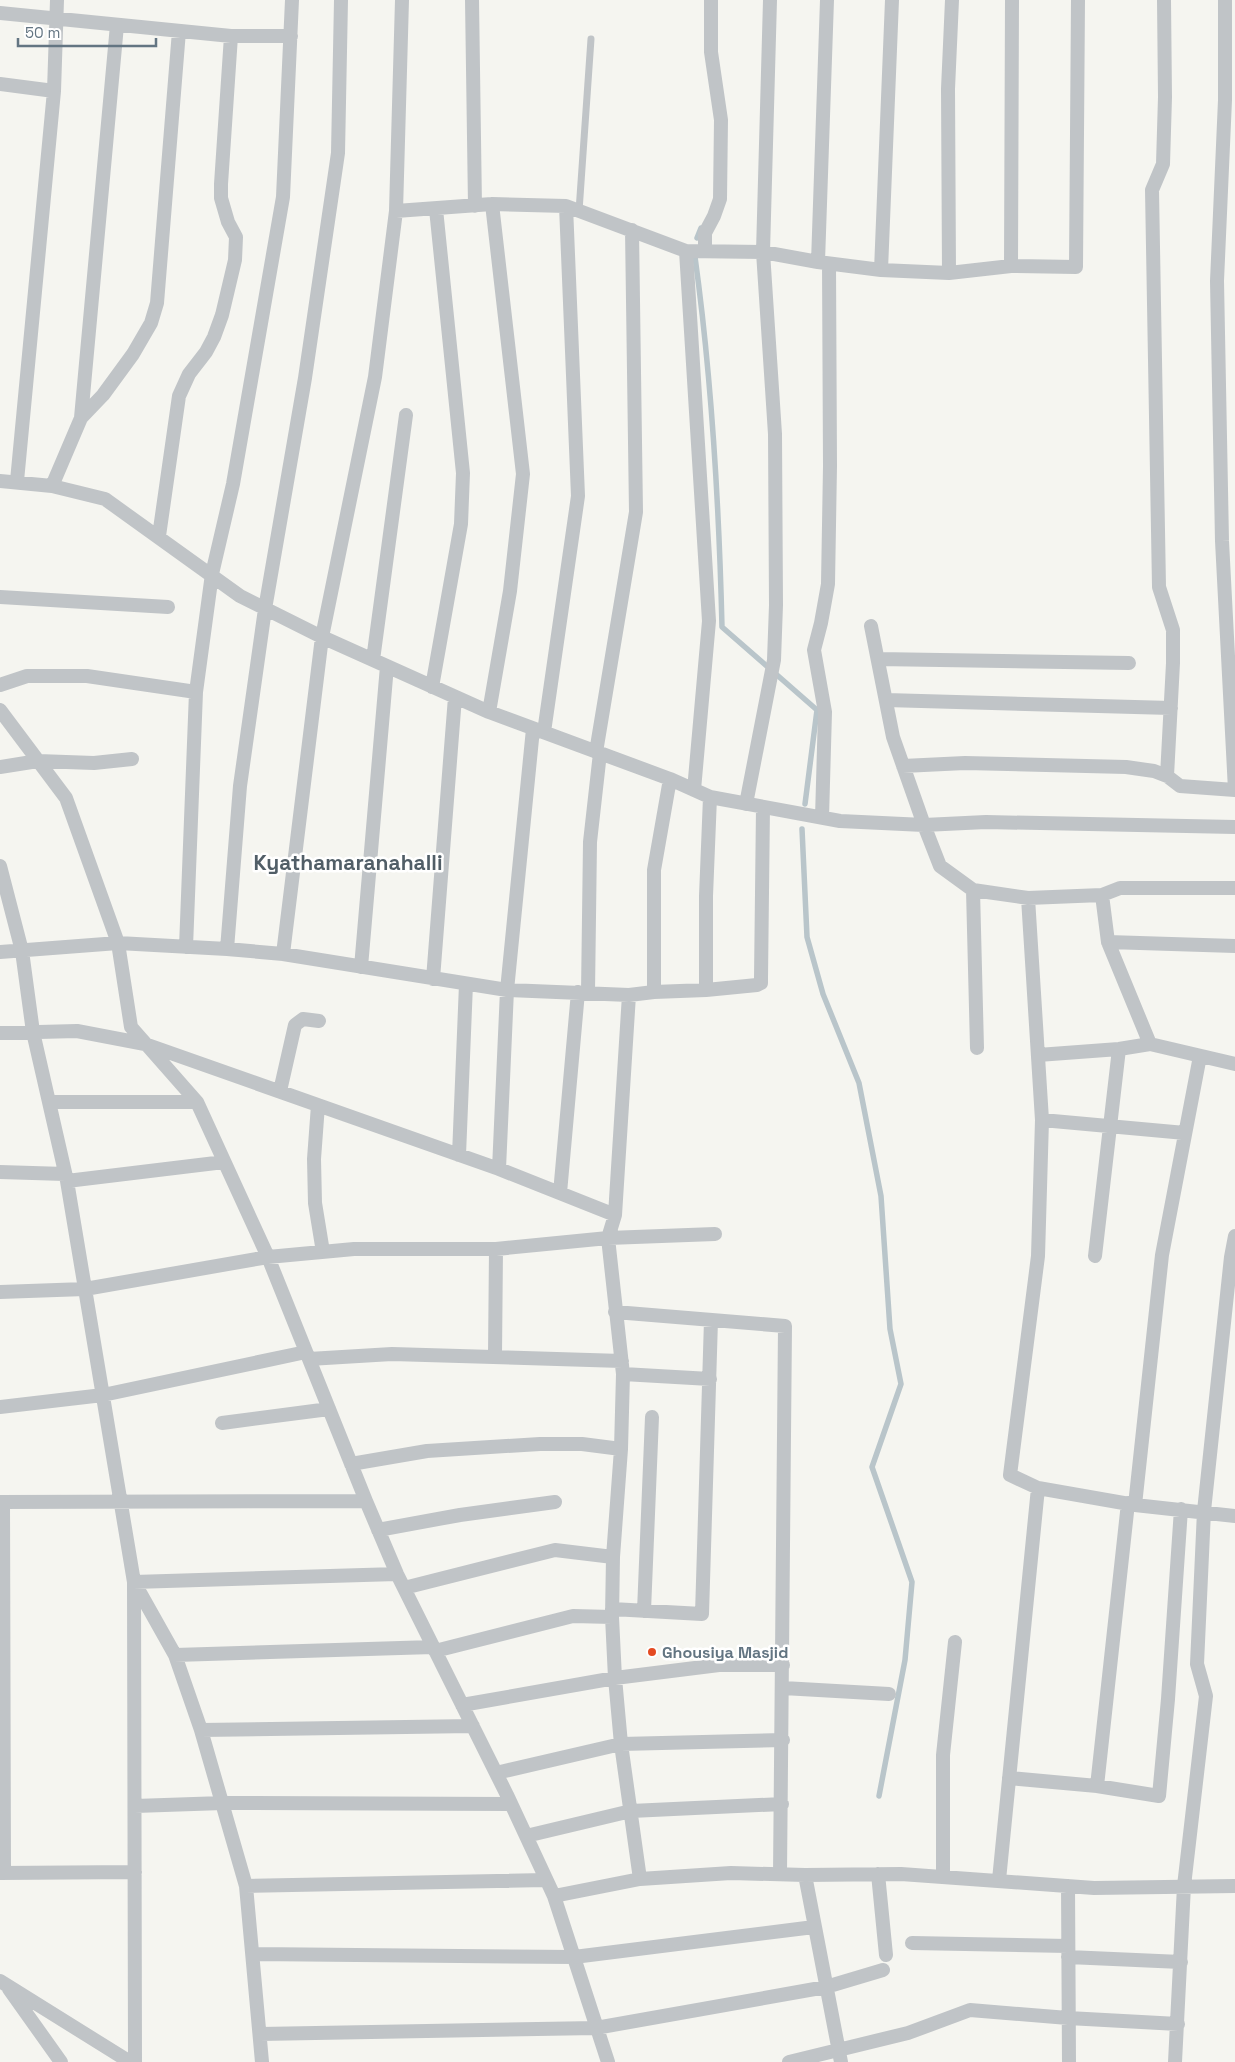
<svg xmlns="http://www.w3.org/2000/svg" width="1235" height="2062" font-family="'Space Grotesk',sans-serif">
<rect width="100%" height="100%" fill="#f5f5f0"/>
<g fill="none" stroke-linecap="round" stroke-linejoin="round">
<path stroke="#b9c5ca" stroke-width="5.5" d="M697,238l4,-10
M695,257c17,123 24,246 27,370l95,83 -12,94
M802,829l5,108 16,57 36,89 22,113 9,133 11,55 -29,83 40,115 -7,78 -26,136"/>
<path stroke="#c0c4c7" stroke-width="7" d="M579,211l12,-172"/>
<path stroke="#c0c4c7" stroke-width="14" d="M472,0l3,206
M1164,0l1,97 -2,67 -11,26 7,397 14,43v33l-6,113
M1225,0v100l-8,181 5,260 13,249
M0,13l231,23h60
M0,84l54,7
M396,211l96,-7 74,2 120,45 77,1 55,10 63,8 68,3 62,-7 65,1 2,-267
M686,251l23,370 -15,169
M705,251v-18l9,-17 6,-17 1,-79 -10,-68v-52
M818,262l9,-262
M1011,266l1,-266
M881,270l11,-270
M949,273l-1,-184 4,-89
M81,418l36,-393
M0,481l52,5 53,13 135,97 82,41 167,75 181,67 40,18 130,24 84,4 16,41 33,24 55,8 74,-3 6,47 42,102 85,20
M17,481l37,-390 3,-91
M52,486l29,-68 22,-23 30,-41 18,-31 6,-20 22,-272
M159,536l20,-140 10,-22 17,-22 8,-15 8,-22 13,-55 1,-23 -8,-15 -7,-24v-14l10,-148
M0,597l168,10
M871,626l22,111 31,88 62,-3 249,5
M878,659l251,4
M373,660l33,-245
M0,685l27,-9h60l109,16
M432,687l29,-163 2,-51 -27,-264
M886,700l285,8
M0,710l66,88 52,145 13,84 66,75 71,155 98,244 31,73 110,221 47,101 54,166
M489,712l21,-121 13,-117 -31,-270
M544,732l34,-236 -12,-290
M596,752l40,-240 -4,-282
M903,766l62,-3 161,4 28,4 13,5 13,10 55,4
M0,767l38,-6 56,2 38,-4
M746,804l28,-144 2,-55 -1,-171 -12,-182 7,-252
M822,818l3,-106 -11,-62 7,-27 7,-39 2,-118 -1,-202
M0,866l22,85 11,81 34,149 67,401 1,480
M973,890l4,158
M1102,895l18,-7h115
M1028,898l14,222 -4,136 -28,219 28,13 97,17 100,11
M1108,942l127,4
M186,947l10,-255 16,-118 21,-90 50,-287 9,-197
M227,949l13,-163 25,-177 40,-231 33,-225 3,-153
M0,952l118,-9 109,6 56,5 224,36 122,5 25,-3 52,-2 51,-5 4,-2v-5l2,-171
M283,954l39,-317 53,-260 21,-166 6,-211
M361,967l26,-301
M433,979l22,-282
M706,990v-94l4,-99
M588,992l2,-150 10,-89
M654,992v-122l16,-91
M629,995l-14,220 -7,23 15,136 -2,75 -8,108 -1,60 3,61 6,66 19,135
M0,1033l77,-2 68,13 354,125 116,46
M1038,1055l81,-6 31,-5
M280,1091l15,-66 8,-6 16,2
M49,1102h148
M318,1105l-4,54 1,44 8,49
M1042,1120l143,13
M459,1155l7,-171
M499,1169l8,-179 26,-261
M0,1172l65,2
M67,1181l157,-19
M560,1193l18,-201
M1095,1256l24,-207
M0,1292l85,-3 183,-32 86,-8h142l112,-11 107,-4
M615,1312l170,14 -5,548
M495,1356l1,-107
M309,1359l83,-5 230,7
M623,1374l87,5
M0,1407l103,-12 203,-43
M222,1423l107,-14
M351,1464l76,-13 113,-7h42l39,5
M0,1502l366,-1
M3,1502l1,371
M1135,1505l27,-250 38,-199
M378,1530l82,-15 95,-13
M404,1588l151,-38 58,7
M612,1609l90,5 9,-294
M644,1611l8,-194
M435,1651l138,-35 39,1
M175,1655l258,-8
M783,1688l106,6
M462,1705l153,-27 104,-13h64
M201,1730l272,-4
M496,1773l125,-29 162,-4
M1009,1778l88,8 62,10 9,-97 13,-190
M1097,1786l31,-283
M135,1806l88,-3 288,1
M526,1836l105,-25 151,-7
M0,1873l135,-1
M878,1874l8,81
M805,1875l36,187
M943,1877v-122l12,-113
M999,1880l39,-392
M246,1886l300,-6
M1068,1886l1,176
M554,1896l86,-17 91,-6 74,2 96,-1 193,14 141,-2
M912,1943l156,3
M253,1954l321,3 240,-30
M1068,1957l113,5
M0,1981l130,81
M9,1989l52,73
M260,2034l336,-6 230,-41 57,-17
M262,2062l-16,-176 -45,-156 -26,-75 -41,-73 263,-8
M789,2062l119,-29 62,-23 98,8 110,6
M1175,2062l9,-176 22,-190 -9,-32 7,-153 27,-254 4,-21"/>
</g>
<circle fill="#e44a21" stroke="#fff" stroke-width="2" cx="652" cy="1652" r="5"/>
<g text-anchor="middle" stroke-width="5" stroke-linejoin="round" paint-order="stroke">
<g font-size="16" font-weight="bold" fill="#637582" stroke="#fff" text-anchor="start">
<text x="662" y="1658">Ghousiya Masjid</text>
</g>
<g font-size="21" font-weight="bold" fill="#515e67" stroke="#fff">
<text x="348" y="870">Kyathamaranahalli</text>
</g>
</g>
<path d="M18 38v8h138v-8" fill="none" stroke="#637582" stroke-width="2.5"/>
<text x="25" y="38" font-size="15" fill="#637582" stroke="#ffffff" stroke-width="4" paint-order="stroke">50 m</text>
</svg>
